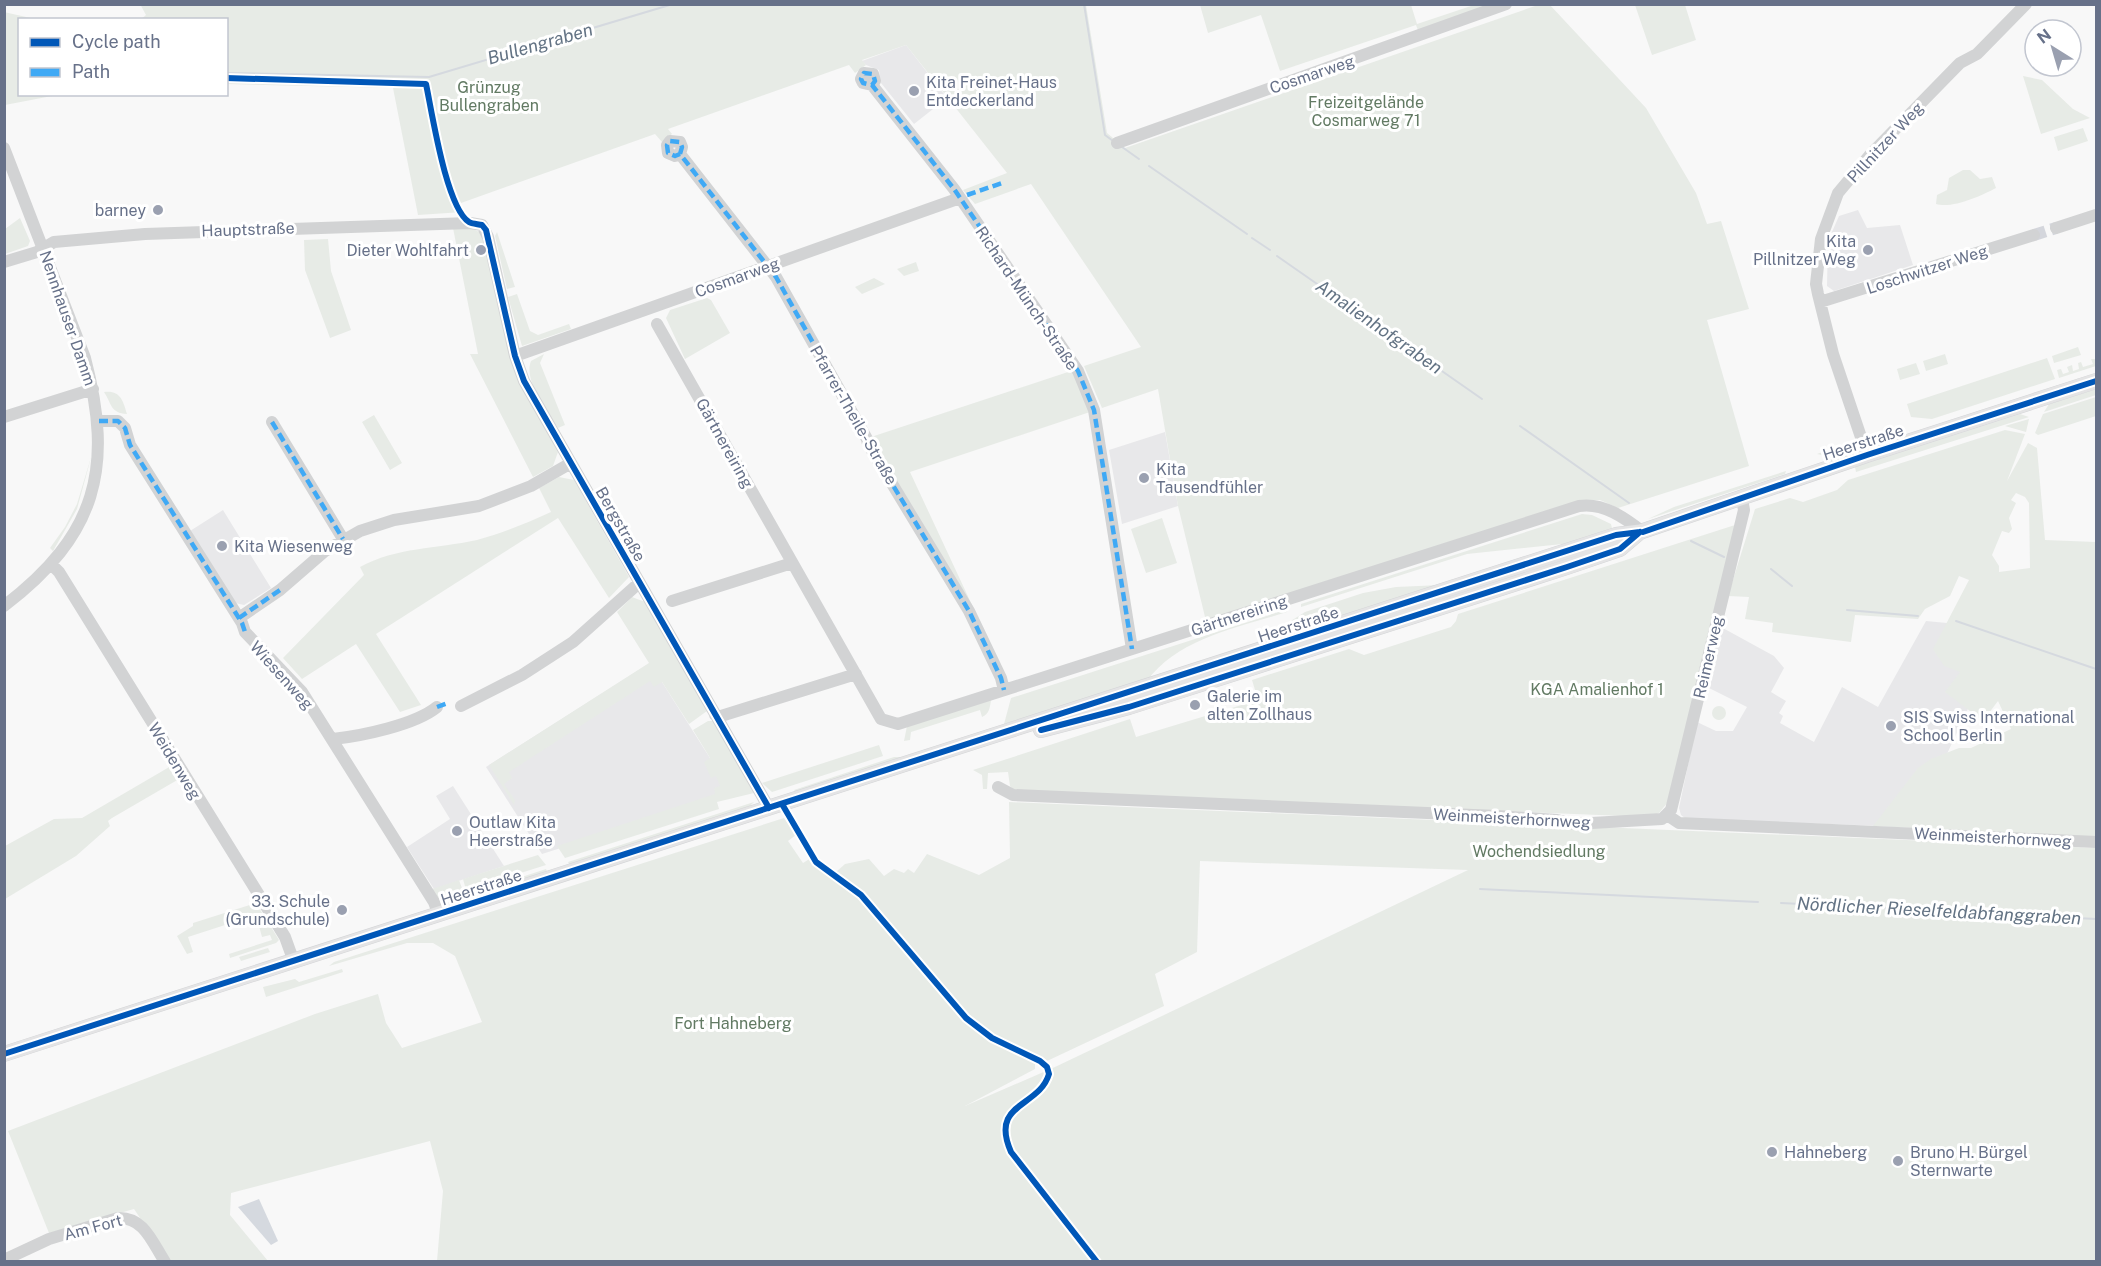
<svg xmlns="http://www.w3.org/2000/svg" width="2101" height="1266" font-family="'Public Sans',sans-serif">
<rect width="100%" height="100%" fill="#f8f8f8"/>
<path fill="#e8e8ea" d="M906,45l41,53 -33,26 -33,-41 -2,-13 -13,-5 -4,-4z
M1858,210l9,18 33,-3 13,40 -79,26 -7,-5 1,-45 11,-25z
M1165,432l13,74 -56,18 -13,-74z
M223,510l48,78 -27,17 -9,-2 -45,-72z
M1926,621l21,2 53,17 -87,187 -227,-8 -5,-4 -2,-7 18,-86 19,9h17l14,-24 -42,-21 16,-59 53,29 10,12 -13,24 15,9 -7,12 4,3 -3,7 34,19 28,-55 36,20z
M650,663l82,130 -190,61 -56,-87z
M453,786l51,80 -70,23 -27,-42 43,-28 -14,-23z"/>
<path fill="#e7ebe6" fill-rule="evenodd" d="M140,4l946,1 21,128 18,15 413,-143h12l96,103 50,85 11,31 14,-3 28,88 -42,11 42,146 -131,42 -18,-8 -21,1 -373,120 -28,-115 -20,-117 -56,19 -18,-42 57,-19 -110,-163 -56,20 -12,-14 44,-17 -101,-128 -44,15 4,5 -11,8 -6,-8 -181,64 4,5 -10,8 -7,-8 -194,69 2,9 -45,3 -25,-127 -166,-4 -1,-64h-86l6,-5z
M1200,5h211l6,19 57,-19h19l-74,28 -3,-8 -136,46 -19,-56 -53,18z
M1635,5h50l11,35 -44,15z
M4,12l31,7 -15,1v74l37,1 -52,10z
M2023,76l19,4 31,29 17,9 -49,16z
M2083,128l5,13 -30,10 -4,-14z
M1963,170h7l10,9 12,-2 4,11c-15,8 -44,21 -60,16l1,-9 10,-5 2,-12z
M20,218l10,23 -2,5 -23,8v-25z
M469,227l12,6 27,117 50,102 -5,14 -20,11 -63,-123h8l-25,-126z
M497,232l18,55 -8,2 -12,-53z
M328,239l3,32 20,59 -21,8 -25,-68 -1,-30z
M916,262l3,9 -15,5 -7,-7z
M874,278l11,6 -23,10 -7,-7z
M517,294l13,37 8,4 31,-11 2,5 -49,17 -14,-49z
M707,298l4,2 19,33 -45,26 -19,-41 4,-8z
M2078,347l3,8 -27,8 -2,-7z
M544,354l-4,9 25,62 -7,3c-10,-17 -35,-47 -27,-67z
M1945,354l3,10 -22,7 -3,-10z
M2047,358l8,21 -123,40 -21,-2 -4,-13z
M2091,359h4l1,7 -37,12 -2,-8 4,-1 2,5 6,-2 -2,-5 5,-2 1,6 6,-2 -1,-6 3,-1 2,5 10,-3z
M1916,363l4,11 -20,6 -3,-11z
M1071,371l4,1 15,40 -180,60 69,148 -109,-180 1,-3z
M2096,389v6l-52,17 5,-8z
M104,392c16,-2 19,8 23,22 -17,-1 -15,-10 -23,-22z
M2096,397v19l-58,19 -3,-2 8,-19z
M2020,414l9,3 -173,55 -1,-5z
M374,415l28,48 -12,7 -28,-48z
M2029,419l-3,13 -21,-6z
M2005,430l20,4 -18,47 21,-38 9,5 8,92 51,2v295l-223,-11 45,-58 13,-9 28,-11h12l40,-19 -13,-28 -15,20 -38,-29 15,-20 -16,-6 -11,-17 36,-69 -10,-4 -9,20 -25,13 -7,10 -63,-4 -4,27 -79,-10 1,-9 -28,-4 4,-22 -21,-1 27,-87 35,-11 13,4 34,-12 11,-10zM2016,493l9,4 4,6 1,65 -31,4v-6l-7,-11 10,-24 7,2 3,-4 -3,-11 7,-15 -5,-3z
M1839,446l3,8 -10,3 -15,-3z
M92,454l-15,55 -24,42 -3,-3 15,-21 12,-23z
M1786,471l-1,3 -137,45 26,-12z
M559,477l15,3 55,97 -20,21 -51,-80 -182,116 45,71 -21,7 -44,-68 -54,35 -19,-21 81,-83 -4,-8c37,-20 76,-18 117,-27 26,-7 50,-17 74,-28l-12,-24z
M1582,514l10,1 19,9 2,8 -41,11 -105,11 -166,53v-3z
M1162,518l15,45 -31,10 -15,-44z
M1735,525l-67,277 -9,11 -10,4 -635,-26 -4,-5 -2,-14 -20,1 -1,16h-4l-1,-14 -9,-5 157,-51 6,18 122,-37 -6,-20 97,-31 15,6 87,-28 5,-6 2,-7z
M1441,585l-185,58 49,-31 58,-19 33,-6z
M632,597l13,5 62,109 -18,13 -27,-42 -8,5 -4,-6 -141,91 3,6 -8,6 11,16 -1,5 -25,-40 160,-102 -32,-51z
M1288,609l-1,3c-47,15 -109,26 -140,69l-143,43 7,-26z
M991,700c-1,8 -2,14 -9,17l-2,-7 -69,22 -1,8 -6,1 3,-15z
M1712 713a7 7 0 1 1 14 0a7 7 0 1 1-14 0Z
M708,721h5l41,72 -37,9 2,7 -154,49 -8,-12 158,-52 -1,-6 6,-2 -4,-10 -5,2 -7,-16 6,-4 -17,-28z
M879,745l4,11 -111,36 -10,-9z
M894,757h10l-109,35 -1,-2z
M171,766l8,13 -67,39 -4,3 2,5 -34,30 -71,43v-53l49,-27 28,-1z
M754,802l-4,4 -181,58 -1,-2z
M1009,802l1087,46v413h-1659l6,-70 -13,-50 -199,52 -1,22 38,46h-99l-35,-52 -85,24 -41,-102 307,-117 63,-20 8,29 16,25 80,-26 -27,-66 -22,-13h-26l-78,23 5,-4 450,-144 12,17 -8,6 15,22 8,-5 47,38 113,131 64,35v7l-70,37 90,-39 413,-197 -268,-9 -3,91 -42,22 9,32 -117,55 -68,-34 -117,-133 -26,-22 9,-8 24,-5 15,17 10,-7 10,4 4,-4 6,4 13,-19 52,21 31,-17z
M538,855l8,10 -80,25 -3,-11z
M546,869l1,2 -101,33 -4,-1z
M459,880l4,11 -25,8 -6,-10z
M256,903l23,37 -3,3 -46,15 -1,-4 43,-14 -2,-5 -8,2 -6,-22 -68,22 5,15 -6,2 -10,-18 16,-10v-3z
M268,948l2,4 -29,9 -2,-4z
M342,969l1,3 -77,25 -3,-10 32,-8 4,3z"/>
<path fill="#d5d9df" d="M259,1199l19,42 -7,4 -33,-38z"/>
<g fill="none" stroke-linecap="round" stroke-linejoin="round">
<path stroke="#d5d9df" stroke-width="2" d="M1084,4l21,131 8,6
M226,73l203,4 244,-73
M1122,147l17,12
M1149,166l98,68
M1252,238l18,12
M1277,256l205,143
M1520,426l109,77
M1691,541l33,16
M1771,569l21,17
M1847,610l71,6
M1956,621l140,48
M1480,889l278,13
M1781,903l315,16"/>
<path stroke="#d4d6dc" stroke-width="12" stroke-dasharray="12 6" stroke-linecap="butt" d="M2034,235l22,-7"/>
<defs>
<path id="major" d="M1041,730l88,-23 438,-140 53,-18 20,-17
M4,1054l1612,-519 24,-3 227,-77 229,-74"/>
</defs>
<use href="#major" stroke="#d4d5d7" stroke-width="16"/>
<path stroke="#d2d3d4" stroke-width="12" d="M872,85l3,-4 -2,-7 -9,-1 -3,6 2,4 9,2 82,104 124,182 16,39 38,239
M1117,143l389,-139
M4,148l81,210c29,110 12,177 -81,248
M680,154l2,-7 -2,-5 -10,-1 -3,4 1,8 7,3 5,-2 96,123 91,162 1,5 101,167 32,67 3,12
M2056,228l40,-13
M4,262l33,-10 17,-10 91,-8 325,-11 12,2 6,12 27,119 9,25 245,427
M1820,302l214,-67
M657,324l224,395 17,5 681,-218c24,-4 46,12 64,26
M515,356l445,-158
M4,417l89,-28
M99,421h19l7,7 5,17 112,178 3,9 57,60 132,210 5,13
M272,422l71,117
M1867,455l-34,-101 -15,-60 -2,-10 5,-45 17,-46 31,-37 91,-93 17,-9 49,-50
M51,564l8,8 226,365 9,25
M672,601l120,-38
M239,618l41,-28 45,-39 35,-20 34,-11 85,-14 52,-20 40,-23
M461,706l61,-31 51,-33 66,-59
M715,715l6,1 135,-42
M333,739c28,-3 82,-14 104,-32
M998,787l15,8 484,21 60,4 17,4 88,-5 9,-9 73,-300 -2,-11
M1667,815l12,8 417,19
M4,1260l45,-21 69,-21c26,-1 34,24 47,44"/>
<use href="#major" stroke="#e4e4e5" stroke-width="15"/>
<path stroke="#3fa9f5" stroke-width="4.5" stroke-dasharray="9 4.5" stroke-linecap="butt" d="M872,85l3,-4 -2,-7 -9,-1 -3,6 2,4 9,2 82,104 124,182 16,39 38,239
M680,154l2,-7 -2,-5 -10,-1 -3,4 1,8 7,3 5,-2 96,123 91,162 1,5 101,167 32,67 3,12
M967,195l38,-13
M99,421h19l7,7 5,17 112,178 3,9
M272,422l71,117
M239,618l41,-28
M437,707l11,-4"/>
<defs>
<path id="cycleway" d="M226,78l200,6c6,28 20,123 43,138 3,2 9,2 13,3l4,5 29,126 9,25 245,427
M1643,532l224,-77 229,-74
M1041,730l88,-23 438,-140 53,-18 20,-17
M782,804l34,58 45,33 105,123 26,20 48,23 7,6 2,7c-10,34 -60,28 -38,78l86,110
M4,1054l1612,-519 24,-3"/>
</defs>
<use href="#cycleway" stroke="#fff" stroke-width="10"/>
<use href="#cycleway" stroke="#0057b8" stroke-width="6"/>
</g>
<g fill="#9aa0b0" stroke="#fff" stroke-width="2">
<circle cx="914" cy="91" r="6"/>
<circle cx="158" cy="210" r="6"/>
<circle cx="481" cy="250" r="6"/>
<circle cx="1868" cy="250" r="6"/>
<circle cx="1144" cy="478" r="6"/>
<circle cx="222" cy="546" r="6"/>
<circle cx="1195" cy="705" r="6"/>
<circle cx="1891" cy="726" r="6"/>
<circle cx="457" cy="831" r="6"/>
<circle cx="342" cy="910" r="6"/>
<circle cx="1772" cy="1152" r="6"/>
<circle cx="1898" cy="1161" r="6"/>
</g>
<g text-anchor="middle" stroke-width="6" stroke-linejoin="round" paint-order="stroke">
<g font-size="16" fill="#677189" stroke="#fff">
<text transform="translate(1312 74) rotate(-19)" y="6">Cosmarweg</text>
<text transform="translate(1885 142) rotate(-47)" y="6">Pillnitzer Weg</text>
<text transform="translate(248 229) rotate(-2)" y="6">Hauptstraße</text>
<text transform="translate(1927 269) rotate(-18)" y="6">Loschwitzer Weg</text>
<text transform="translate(737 277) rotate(-20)" y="6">Cosmarweg</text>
<text transform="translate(1027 298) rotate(56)" y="6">Richard-Münch-Straße</text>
<text transform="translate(68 318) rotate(71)" y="6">Nennhauser Damm</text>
<text transform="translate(854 415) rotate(60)" y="6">Pfarrer-Theile-Straße</text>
<text transform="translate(1863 442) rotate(-18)" y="6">Heerstraße</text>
<text transform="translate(725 443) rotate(61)" y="6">Gärtnereiring</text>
<text transform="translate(621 524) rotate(60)" y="6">Bergstraße</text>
<text transform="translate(1239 615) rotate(-18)" y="6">Gärtnereiring</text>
<text transform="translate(1298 624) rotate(-18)" y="6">Heerstraße</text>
<text transform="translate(1708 657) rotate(-77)" y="6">Reimerweg</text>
<text transform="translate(282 675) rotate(48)" y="6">Wiesenweg</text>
<text transform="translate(175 761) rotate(59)" y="6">Weidenweg</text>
<text transform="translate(1512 818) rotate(3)" y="6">Weinmeisterhornweg</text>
<text transform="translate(1993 837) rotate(3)" y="6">Weinmeisterhornweg</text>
<text transform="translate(481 887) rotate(-18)" y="6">Heerstraße</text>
<text transform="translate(93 1227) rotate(-15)" y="6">Am Fort</text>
</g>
<g font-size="16" fill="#677189" stroke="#fff" text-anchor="start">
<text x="926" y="88">Kita Freinet-Haus<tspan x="926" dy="18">Entdeckerland</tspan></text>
<text x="146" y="216" text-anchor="end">barney</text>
<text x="1856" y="247" text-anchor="end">Kita<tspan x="1856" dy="18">Pillnitzer Weg</tspan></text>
<text x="469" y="256" text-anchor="end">Dieter Wohlfahrt</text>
<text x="1156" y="475">Kita<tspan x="1156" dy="18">Tausendfühler</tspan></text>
<text x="234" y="552">Kita Wiesenweg</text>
<text x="1207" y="702">Galerie im<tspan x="1207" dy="18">alten Zollhaus</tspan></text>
<text x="1903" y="723">SIS Swiss International<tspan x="1903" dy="18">School Berlin</tspan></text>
<text x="469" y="828">Outlaw Kita<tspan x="469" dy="18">Heerstraße</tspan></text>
<text x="330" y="907" text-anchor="end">33. Schule<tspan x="330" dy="18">(Grundschule)</tspan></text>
<text x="1784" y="1158">Hahneberg</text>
<text x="1910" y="1158">Bruno H. Bürgel<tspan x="1910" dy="18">Sternwarte</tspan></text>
</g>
<g font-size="16" fill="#627a63" stroke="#fff">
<text x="489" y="93">Grünzug<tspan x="489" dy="18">Bullengraben</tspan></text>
<text x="1366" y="108">Freizeitgelände<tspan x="1366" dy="18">Cosmarweg 71</tspan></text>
<text x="1597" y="695">KGA Amalienhof 1</text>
<text x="1539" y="857">Wochendsiedlung</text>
<text x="733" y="1029">Fort Hahneberg</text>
</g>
<g font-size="18" font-style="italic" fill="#637384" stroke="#fff">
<text transform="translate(540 44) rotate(-16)" y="6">Bullengraben</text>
<text transform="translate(1379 327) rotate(35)" y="6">Amalienhofgraben</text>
<text transform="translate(1939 911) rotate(3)" y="6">Nördlicher Rieselfeldabfanggraben</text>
</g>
</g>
<rect width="2101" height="1266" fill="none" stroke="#677189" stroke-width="12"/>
<rect x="18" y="18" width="210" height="78" fill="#ffffff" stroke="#c2c6d0" stroke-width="1.5"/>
<rect x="30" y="38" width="30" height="9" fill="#0057b8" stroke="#c2c6d0" stroke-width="1.5"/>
<text x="72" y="48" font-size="18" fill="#677189">Cycle path</text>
<rect x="30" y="68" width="30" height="9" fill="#3fa9f5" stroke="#c2c6d0" stroke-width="1.5"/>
<text x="72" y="78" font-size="18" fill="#677189">Path</text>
<g transform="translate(2053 48) rotate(323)"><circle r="28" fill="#ffffff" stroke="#c2c6d0" stroke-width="1.5"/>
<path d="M0-4.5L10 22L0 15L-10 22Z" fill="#9aa0b0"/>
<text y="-9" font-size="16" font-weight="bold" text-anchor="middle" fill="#677189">N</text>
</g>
</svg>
